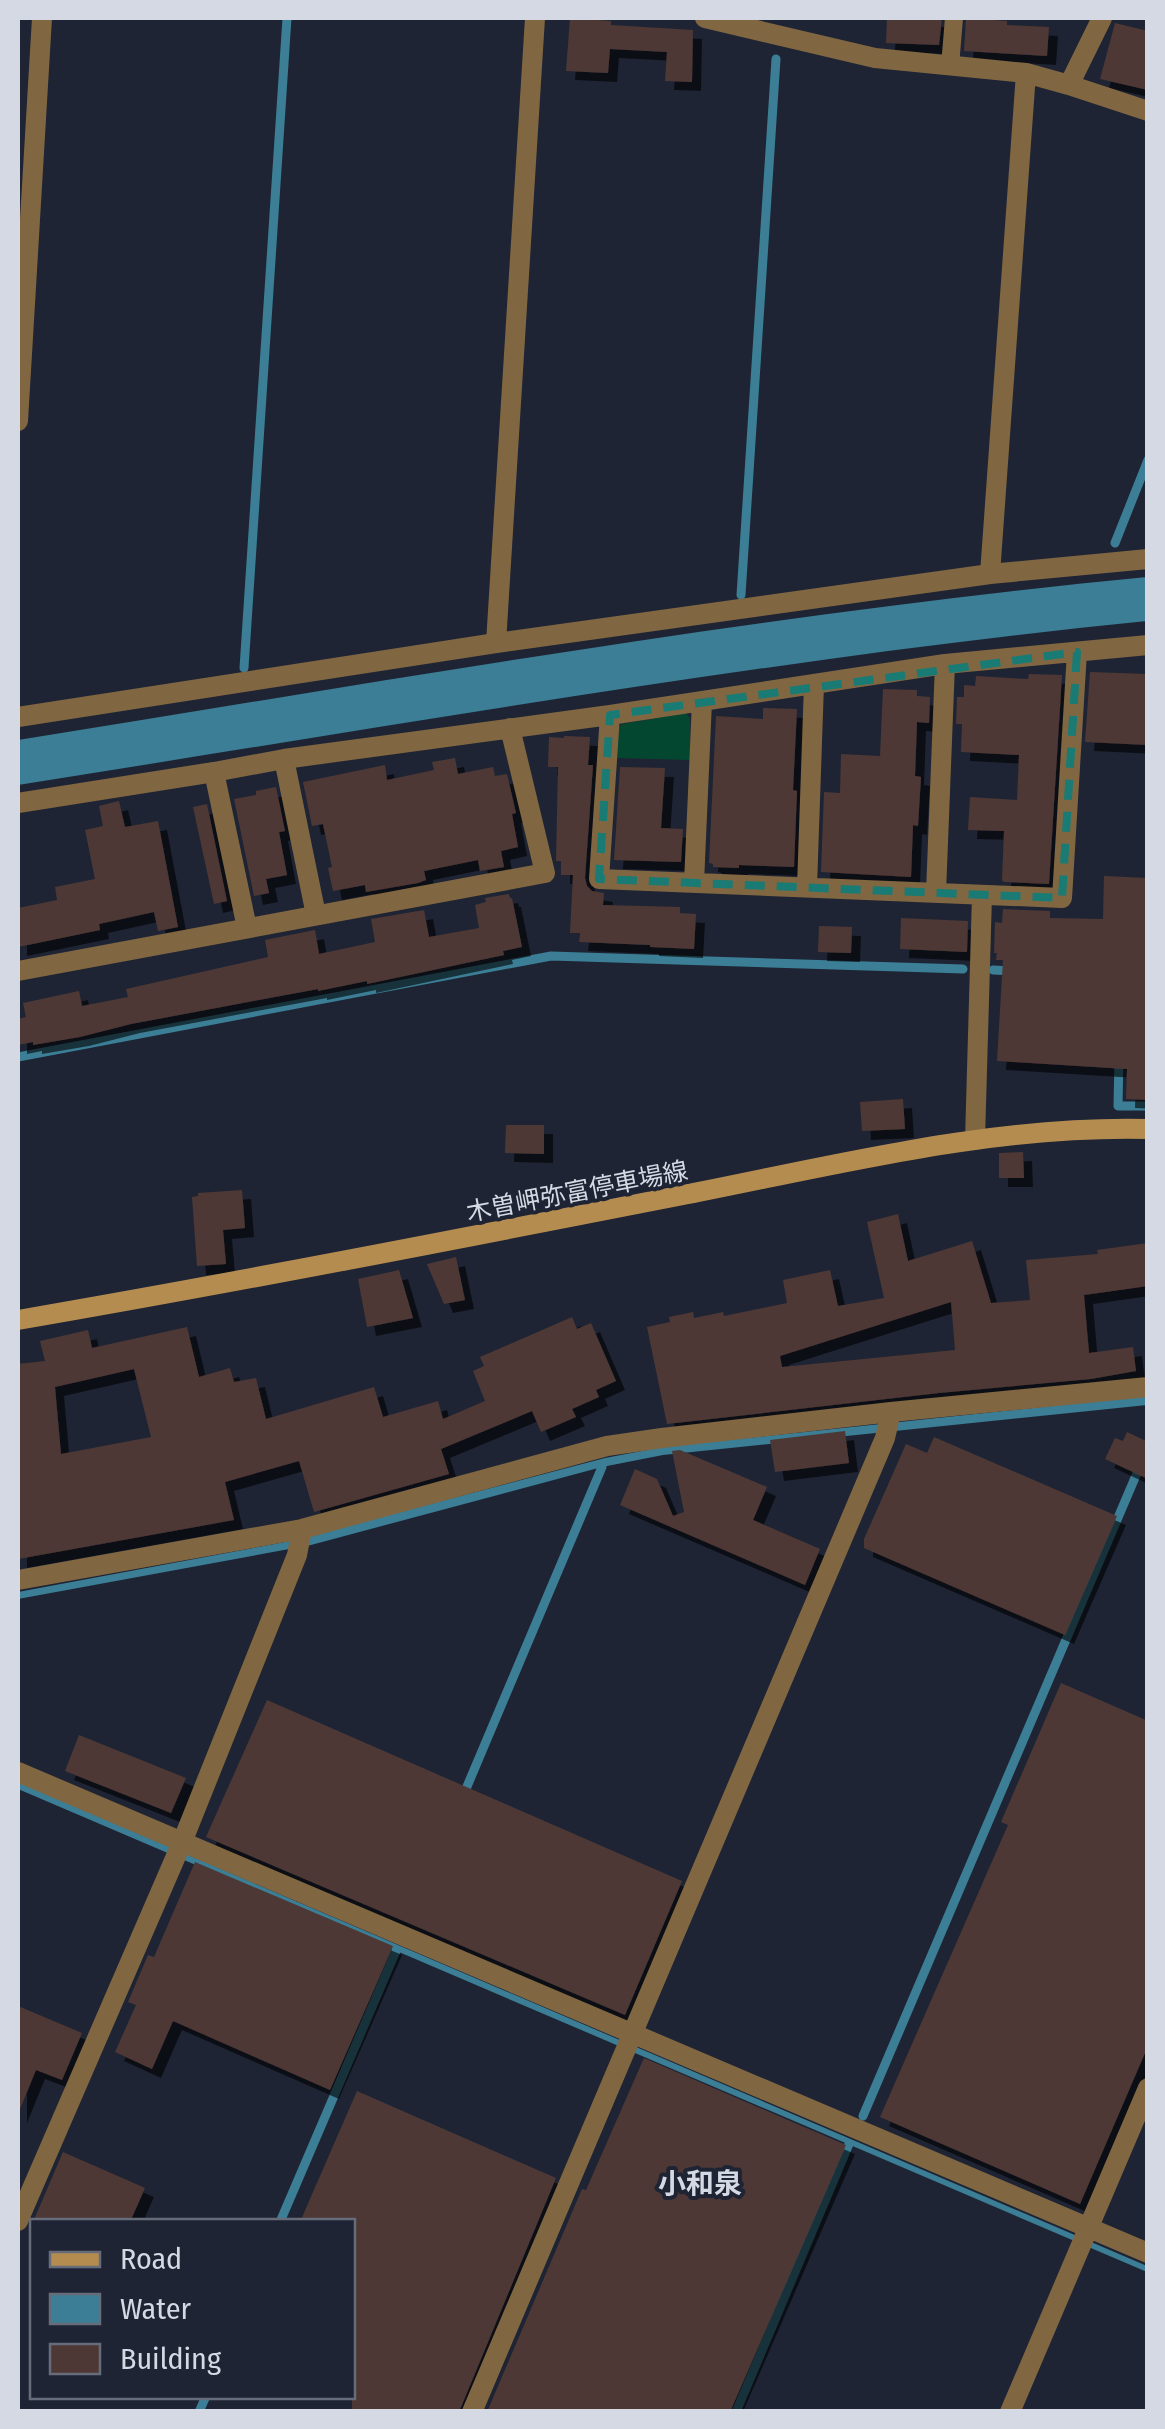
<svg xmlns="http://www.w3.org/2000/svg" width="1165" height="2429" font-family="'Fira Sans Condensed','Noto Sans JP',sans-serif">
<defs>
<filter id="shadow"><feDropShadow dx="9" dy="9" stdDeviation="0" flood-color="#0009"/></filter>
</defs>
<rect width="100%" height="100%" fill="#1e2434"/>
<path fill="#044731" d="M686,713l4,5v42l-75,-2 2,-28 5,-6z"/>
<path fill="#3b7e95" d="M1147,577v44c-378,38 -754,105 -1129,164v-45c375,-60 751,-127 1129,-163z
M1147,1396v9l-484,50 -61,12 -291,78 -293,54v-7l267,-50 320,-84 58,-11z
M18,1782l1129,484v6l-1129,-483z"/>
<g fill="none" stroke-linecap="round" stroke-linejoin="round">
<path stroke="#3b7e95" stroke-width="9" d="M1115,543l33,-83
M741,595l35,-536
M244,668l43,-650
M993,970l20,1
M18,1057l533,-101 412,13
M1119,1058l-1,48h30
M463,1796l139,-329
M863,2116l277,-650
M280,2222l116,-271
M199,2412l7,-16
M736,2412l113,-268"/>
</g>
<path fill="#4d3835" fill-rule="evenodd" filter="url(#shadow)" d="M570,18l41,3v4l82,5 -1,52 -27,-1 2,-29 -57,-3 -2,24 -42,-2z
M887,18h55l-3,27 -53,-2z
M966,18l41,3v4l42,2 -2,29 -83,-5z
M1115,23l33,8v59l-48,-11z
M1090,672l58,2v71l-63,-3z
M1029,674l33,1 -13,209 -45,-2 -2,-2 2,-49 -36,-1 2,-33 47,3 2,-45 -58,-3 1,-28h-6l1,-27h7v-12l11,1 1,-10 52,3z
M883,689l34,1v6l13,1 -1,26 -12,-1 -2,54 6,1 -3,49 -5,-1 -2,52 -90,-5 3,-80 16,1 1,-39 39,2z
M763,708l34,1 -4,81 4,1 -3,76 -55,-2v3l-26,-1v-3l-4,-1 7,-147 47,3z
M564,736l26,1 -2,28h5l-8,113 2,8 5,5 12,2 -1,12 77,2v6l16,1 -2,35 -44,-2v-2l-71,-3 1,-9h-10l3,-58h-12v-14h-5l2,-94h-10l1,-30 15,1z
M455,758l3,16 35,-7 2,9 12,-2 9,39 -4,1 6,33 -17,4 3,16 -24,4 -2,-11 -54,11 2,9 -8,3 -52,9 -1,-7 -32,6 -5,-23 4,-1 -9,-43 -11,2 -9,-44 82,-17 2,15 47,-10 -2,-8z
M620,767l45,1 -4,60 22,1 -2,33 -67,-2z
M276,787l9,44 -6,1 8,43 -21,4 3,14 -15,3 -20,-97 22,-4v-4z
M119,801l6,26 33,-6 20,106 -20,4 -4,-19 -55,12 1,6 -82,17v-39l39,-8 -2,-13 40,-8 -10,-49 18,-4 -4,-20z
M207,804l20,97 -13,3 -21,-97z
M1104,876l44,2v222l-22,-1 1,-30 -130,-8 6,-101h-7l1,-7h-3l1,-31 7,1 1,-14 47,2v7l53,1z
M509,894l1,4h2l10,49 -19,4 1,4 -137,29v-3l-49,10v-2l-187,35 -51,13 -47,8v-3l-15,3v-26l8,-2 -3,-14 56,-12 3,15 46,-9 -2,-8 142,-32 -3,-17 50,-10 4,24 56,-12 -4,-23 53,-9 5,27 50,-9 -4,-23 11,-3 -1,-4z
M901,918l67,3 -1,31 -67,-3z
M819,926l33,1 -1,26 -33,-1z
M903,1099l2,30 -43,2 -2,-29z
M506,1125h38v29l-39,-1z
M1023,1152l1,26h-25v-25z
M242,1190l3,38 -22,2 3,34 -29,2 -5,-69 6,-1v-3z
M898,1214l10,47 64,-20 19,62 39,-3 -4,-40 72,-6 -1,-4 51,-7v43l-64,9 5,58 44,-6 3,24 -45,8 -152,14 -272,31 -20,-97 23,-5 -1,-5 24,-5 1,6 29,-6 1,4 63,-13 -4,-23 47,-10 8,36 46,-8 -17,-76zM951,1302l4,48 -173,17 -2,-11z
M456,1257l9,43 -21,4 -17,-40z
M399,1270l14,48 -46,9 -9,-48z
M572,1317l5,12 14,-6 25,58 -20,9 3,7 -27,12 4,8 -35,15 -9,-21 -91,38 8,25 -135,38 -15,-51 -74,21 9,38 -216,39v-195l27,-3 -5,-20 48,-11 4,18 95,-21 12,50 31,-9 4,14 22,-4 10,41 108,-32 9,30 55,-16 5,18 42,-18 -12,-30 11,-5 -4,-9zM134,1369l17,68 -90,17 -6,-67z
M845,1431l4,32 -74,9 -5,-32z
M1127,1432l21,10v37l-43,-20 10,-21 8,3z
M934,1437l183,79 -52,119 -201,-87v-9l42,-95 21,9z
M680,1450l87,37 -14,33 67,29 -15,36 -185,-80 15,-36 22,10 16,37 11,-4 -12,-61z
M1061,1683l87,38v325l-68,158 -200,-87 128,-292 -7,-3z
M267,1700l415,181 -57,134 -419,-178z
M79,1735l107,43 -15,35 -106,-42z
M195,1862l198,84 -63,144 -157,-69 -21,48 -37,-17 21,-47 -8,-3 20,-47 6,2z
M18,2006l64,27 -20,47 -26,-10 -18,44z
M644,2058l202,87 -116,267h-243l95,-223 4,1z
M357,2091l199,87 -97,234h-107v-190h-52z
M63,2152l82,36 -15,34h-97z"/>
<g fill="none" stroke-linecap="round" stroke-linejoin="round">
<path stroke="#806742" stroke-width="18" d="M950,66l4,-48"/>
<path stroke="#806742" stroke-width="20" d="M705,18l170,40 151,15 43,12 79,26
M1069,85l33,-67
M18,421l24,-403
M990,574l36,-501
M496,643l39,-625
M610,715l-11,164 463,19 15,-246
M18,717l478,-74 494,-69 158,-15
M284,759l32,156
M214,772l33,156
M18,803l196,-31 70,-13 326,-44 335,-51 203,-19
M694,883l8,-182
M807,887l7,-203
M936,893l9,-229
M18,971l527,-98 -35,-145
M975,1140l7,-245
M18,1580l284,-51 305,-83 55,-8 229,-26 257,-25
M18,1772l1130,481
M18,2221l165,-381 114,-285 5,-26
M472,2412l413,-974 6,-26
M1010,2412l138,-324"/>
<path stroke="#b58c4f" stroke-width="20" d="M18,1320c220,-38 440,-81 660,-124 155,-30 311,-71 470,-67"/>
</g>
<path fill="none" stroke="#197b74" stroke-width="8" stroke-dasharray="20 12" stroke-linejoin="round" d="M1077,652l-15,246 -463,-19 11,-164z"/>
<g text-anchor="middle" stroke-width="8" stroke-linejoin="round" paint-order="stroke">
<g font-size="25" fill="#d5d9e4" stroke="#1e2434">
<text transform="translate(577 1191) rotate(-11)" y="9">木曽岬弥富停車場線</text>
</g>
<g font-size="28" font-weight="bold" fill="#d5d9e4" stroke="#1e2434">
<text x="700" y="2193">小和泉</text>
</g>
</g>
<rect width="1165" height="2429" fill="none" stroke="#d5d9e4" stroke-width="40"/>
<rect x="30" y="2219" width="325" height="180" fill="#1e2434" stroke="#676c7a" stroke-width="2.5"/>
<rect x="50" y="2252" width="50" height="15" fill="#b58c4f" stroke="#676c7a" stroke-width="2.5"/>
<text x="120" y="2269" font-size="30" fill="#d5d9e4">Road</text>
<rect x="50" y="2294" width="50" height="30" fill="#3b7e95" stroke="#676c7a" stroke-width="2.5"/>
<text x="120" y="2319" font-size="30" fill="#d5d9e4">Water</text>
<rect x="50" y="2344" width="50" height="30" fill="#4d3835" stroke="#676c7a" stroke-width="2.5"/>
<text x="120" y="2369" font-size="30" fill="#d5d9e4">Building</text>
</svg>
